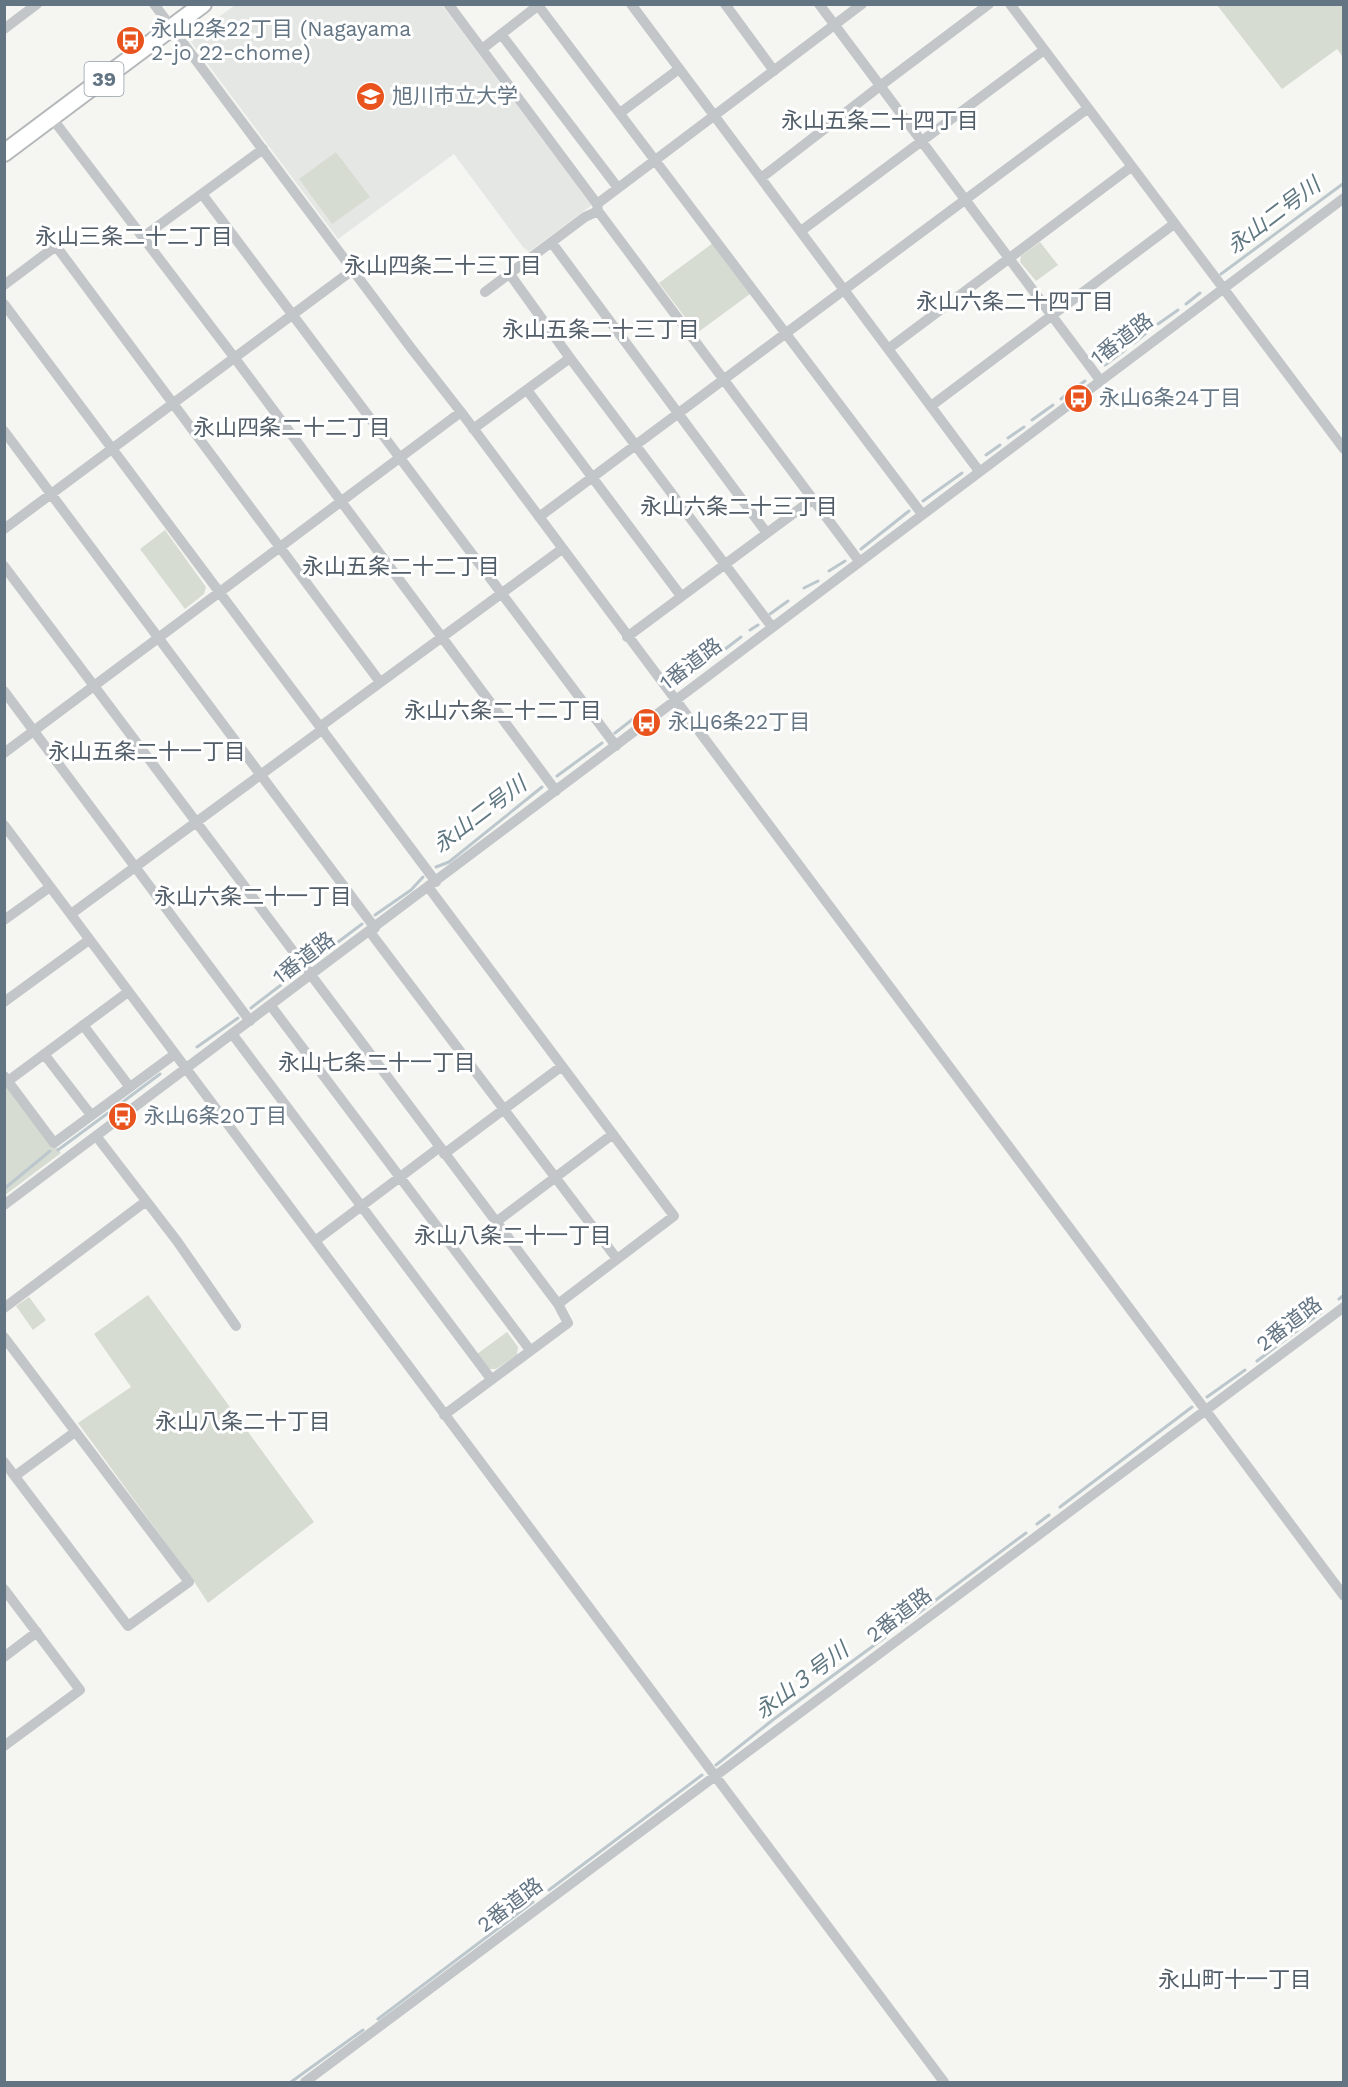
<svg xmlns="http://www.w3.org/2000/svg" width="1348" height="2087" font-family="'Work Sans','Noto Sans JP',sans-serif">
<rect width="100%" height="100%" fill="#f5f5f1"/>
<path fill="#e5e7e5" d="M235,5h207l150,200 -63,47 -6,-5 -69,-93 -116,85 -149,-200z"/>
<path fill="#d6dcd2" d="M1217,5h126v52l-6,-8 -55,40z
M336,152l34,45 -38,27 -33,-45z
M1040,242l18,23 -22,16 -16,-19 1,-6z
M713,243l37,51 -53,39 -38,-50z
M165,530l41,57 -2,7 -19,15 -45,-60z
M5,1079l56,74 -56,42z
M148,1295l166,227 -106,81 -13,-20 -117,-160 53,-36 -37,-53z
M29,1297l17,23 -13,10 -17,-24z
M507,1332l11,15 -1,8 -21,14h-8l-11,-15z"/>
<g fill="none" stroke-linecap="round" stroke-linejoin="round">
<path stroke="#bbc7cc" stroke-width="3" d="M1221,274l123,-91
M1186,304l14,-11
M1158,324l20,-14
M1134,343l12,-10
M1105,365l20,-15
M1075,388l10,-7
M1061,399l5,-4
M1032,420l21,-15
M1008,438l16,-11
M986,455l14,-10
M923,501l39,-28
M861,549l48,-38
M829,571l16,-10
M804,588l14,-7
M770,614l18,-13
M750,630l8,-5
M720,653l21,-16
M688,677l20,-15
M615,733l23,-18
M557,776l45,-33
M436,867l13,-5 93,-75
M375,915l36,-25 12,-13
M314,960l48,-36
M251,1008l47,-36
M197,1047l41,-29
M120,1104l40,-30
M58,1150l50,-37
M4,1189l46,-38
M1339,1299l5,-4
M1257,1361l67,-51
M1207,1397l38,-27
M1060,1507l132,-100
M1037,1524l12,-9
M913,1617l113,-84
M716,1765l58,-46 133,-98
M549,1890l153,-115
M378,2019l155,-117
M291,2082l72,-52"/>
<defs>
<path id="highway" d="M4,153l199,-149"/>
</defs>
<use href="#highway" stroke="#b5b8bb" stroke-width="20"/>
<path stroke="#c2c6c9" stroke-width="10" d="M154,4l257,344 50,64 883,1184
M450,4l-1,1 148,199 1,7 261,350
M537,4l385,510
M631,4l348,467
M725,4l49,67
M819,4l281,376
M1010,4l334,445
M4,29l33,-25
M501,34l117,154
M482,49l58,-45
M620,113l59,-44
M52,118l182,239 322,434
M761,178l119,-92 109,-82
M202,194l414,552
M597,204l265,-200
M801,231l243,-181
M143,237l120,-88
M552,243l214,289
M509,273l61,85 202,269
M4,285l52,-39 324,436
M485,292l100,-75 13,-6
M4,304l432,578
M888,349l243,-182
M527,390l154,206
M931,406l243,-182
M473,429l97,-71
M4,431l371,497
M539,517l548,-408
M4,529l350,-260
M4,566l554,738 10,19 -124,92
M627,637l186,-138
M4,691l246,330
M321,726l241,-177
M4,753l457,-341
M4,825l940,1257
M429,888l245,328 -116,88
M71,914l252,-185
M4,920l46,-33
M370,932l247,327
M4,1002l85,-62
M271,1006l259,344
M83,1025l46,61
M233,1035l258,344
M44,1054l47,61
M4,1076l50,67 121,-89
M8,1081l120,-89
M97,1137l80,104 59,85
M444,1154l118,-88
M4,1205c448,-333 891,-673 1340,-1007
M496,1222l117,-88
M315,1241l125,-94
M4,1308l141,-106
M4,1337l185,245 -61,44 -124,-164
M15,1476l60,-44
M4,1589l76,101 -76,56
M4,1657l33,-25
M305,2082l1039,-775"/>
<use href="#highway" stroke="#fff" stroke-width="16"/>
</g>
<defs>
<symbol id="bus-disc" viewBox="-11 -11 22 22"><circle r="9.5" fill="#e8531e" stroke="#fff"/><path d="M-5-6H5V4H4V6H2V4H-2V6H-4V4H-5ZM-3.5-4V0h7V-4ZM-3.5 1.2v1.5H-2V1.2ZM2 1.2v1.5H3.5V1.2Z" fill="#fff"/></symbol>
<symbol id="university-disc" viewBox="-11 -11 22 22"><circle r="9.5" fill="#e8531e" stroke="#fff"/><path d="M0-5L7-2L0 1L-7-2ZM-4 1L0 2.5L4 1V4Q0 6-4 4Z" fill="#fff"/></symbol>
</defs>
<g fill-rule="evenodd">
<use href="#bus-disc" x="114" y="24" width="33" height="33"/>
<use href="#university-disc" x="354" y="80" width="33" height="33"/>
<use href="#bus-disc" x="1062" y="382" width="33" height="33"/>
<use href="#bus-disc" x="630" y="706" width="33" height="33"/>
<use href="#bus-disc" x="106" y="1100" width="33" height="33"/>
</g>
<g text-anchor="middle" stroke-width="6" stroke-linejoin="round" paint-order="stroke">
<rect fill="#fff" stroke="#929ea8" stroke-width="1.5" x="84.5" y="62" width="39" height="34" rx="4.5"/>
<g font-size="20" font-weight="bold" fill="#637483">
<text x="104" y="86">39</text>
</g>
<g font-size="21" fill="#637483" stroke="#fff" text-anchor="start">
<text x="151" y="36">永山2条22丁目 (Nagayama<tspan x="151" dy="24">2-jo 22-chome)</tspan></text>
<text x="392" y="103">旭川市立大学</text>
<text x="1099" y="405">永山6条24丁目</text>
<text x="668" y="729">永山6条22丁目</text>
<text x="144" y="1123">永山6条20丁目</text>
</g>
<g font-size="21" fill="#637483" stroke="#fff">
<text transform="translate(1122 339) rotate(-37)" y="7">1番道路</text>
<text transform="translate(691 664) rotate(-37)" y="7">1番道路</text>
<text transform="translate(304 958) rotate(-37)" y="7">1番道路</text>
<text transform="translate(1289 1324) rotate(-37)" y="7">2番道路</text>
<text transform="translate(899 1615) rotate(-37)" y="7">2番道路</text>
<text transform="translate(510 1905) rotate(-37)" y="7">2番道路</text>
</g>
<g font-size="22" fill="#515d68" stroke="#fff">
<text x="880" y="128">永山五条二十四丁目</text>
<text x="134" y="244">永山三条二十二丁目</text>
<text x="443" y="273">永山四条二十三丁目</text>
<text x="1015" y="309">永山六条二十四丁目</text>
<text x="601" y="337">永山五条二十三丁目</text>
<text x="292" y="435">永山四条二十二丁目</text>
<text x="739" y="514">永山六条二十三丁目</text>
<text x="401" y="574">永山五条二十二丁目</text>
<text x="503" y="718">永山六条二十二丁目</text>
<text x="147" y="759">永山五条二十一丁目</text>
<text x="253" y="904">永山六条二十一丁目</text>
<text x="377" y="1070">永山七条二十一丁目</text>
<text x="513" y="1243">永山八条二十一丁目</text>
<text x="243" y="1429">永山八条二十丁目</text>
<text x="1235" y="1987">永山町十一丁目</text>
</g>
<g font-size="22" font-style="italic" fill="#5f7780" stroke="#fff">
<text transform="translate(1273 215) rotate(-37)" y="8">永山二号川</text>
<text transform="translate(479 814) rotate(-37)" y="8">永山二号川</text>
<text transform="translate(801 1680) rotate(-37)" y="8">永山３号川</text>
</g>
</g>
<rect width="1348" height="2087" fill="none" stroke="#637483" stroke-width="12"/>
</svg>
